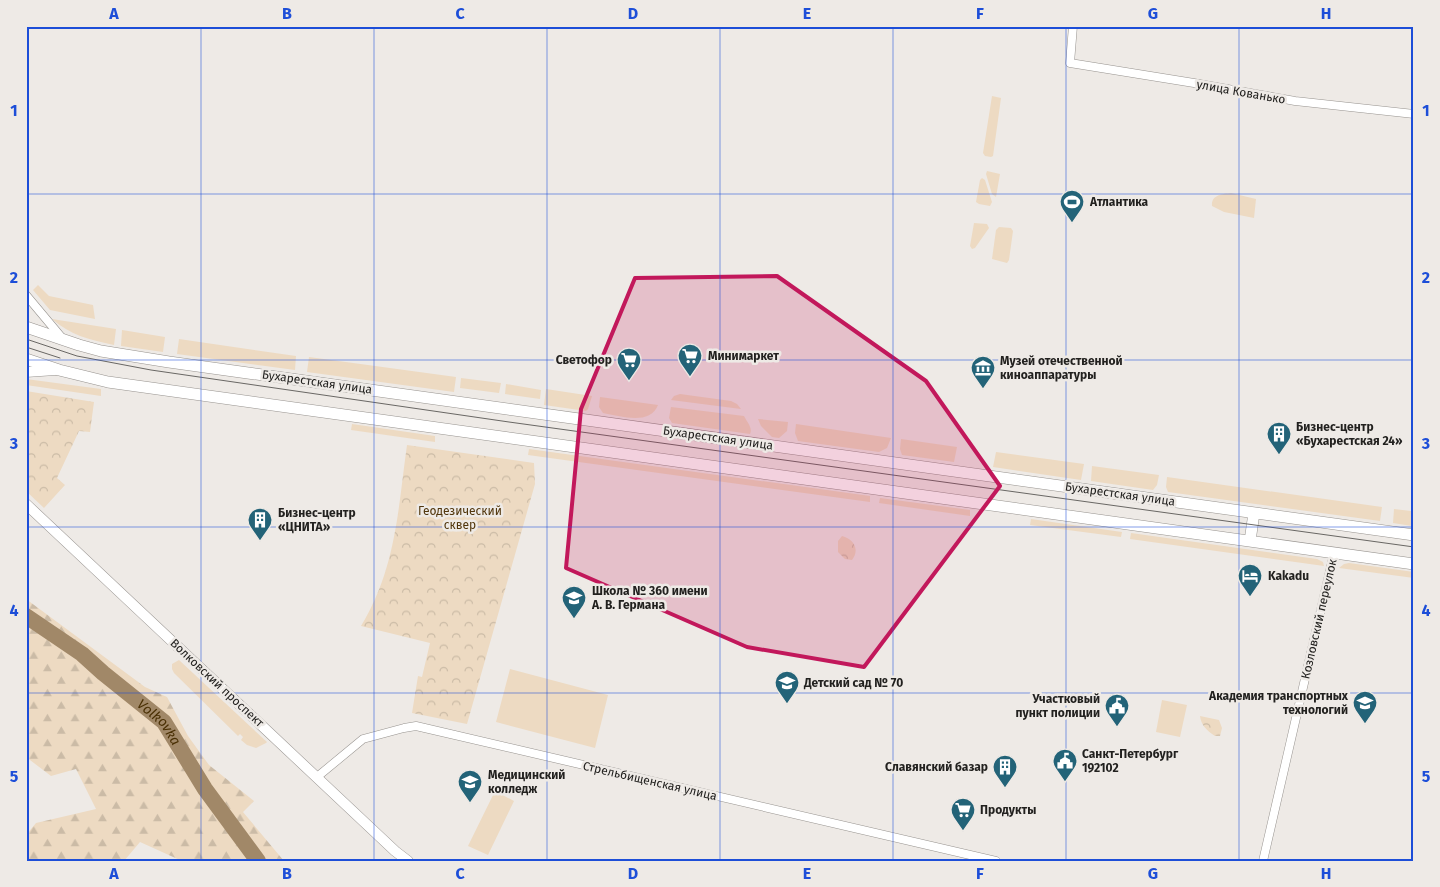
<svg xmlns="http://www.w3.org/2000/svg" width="1440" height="887" font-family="'Fira Sans',sans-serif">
<defs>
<pattern id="forest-firs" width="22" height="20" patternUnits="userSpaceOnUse" patternTransform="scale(1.25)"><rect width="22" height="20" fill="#eddac2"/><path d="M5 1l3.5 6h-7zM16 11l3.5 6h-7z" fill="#cbbba6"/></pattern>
<pattern id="park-crowns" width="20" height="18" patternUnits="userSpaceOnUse" patternTransform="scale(1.25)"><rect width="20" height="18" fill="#eddac2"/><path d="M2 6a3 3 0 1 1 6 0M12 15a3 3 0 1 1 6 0" fill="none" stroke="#cbbba6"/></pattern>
</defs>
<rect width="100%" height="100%" fill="#eeeae6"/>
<path fill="#eddac2" d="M992,96l9,2 -8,58 -2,1 -6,-1 -2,-3z
M987,171l13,3 -4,23 -4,-3 -6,-20z
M982,178l3,2 7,22 -2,4 -11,-2 -3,-2 4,-22z
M1231,193l25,6 -2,19 -30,-6 -12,-6c-1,-11 10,-12 19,-13z
M974,223l13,1 2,4 -14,20 -3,1 -2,-3z
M999,227l12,1 2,3 -4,29 -2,3 -15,-4 4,-29z
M38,285l11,11 44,9 2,14 -45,-9 -17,-20z
M52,319l64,10 -2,16c-24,-5 -44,-10 -62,-26z
M122,330l43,7 -2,15 -42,-6z
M179,339l117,17 -1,14 -118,-16z
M309,357l147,20 -2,15 -147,-20z
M461,378l40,5 -2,10 -39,-5z
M26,379l75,10v7l-75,-11z
M506,384l35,6 -1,9 -35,-5z
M546,389l46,7 -4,13 -2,2 -42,-6z
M680,394l51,7 6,3 4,5 -70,-9 3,-4z
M600,397l58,8c-8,21 -38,11 -55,8l-4,-6z
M671,407l73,9c3,6 9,12 6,18l-78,-11 -3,-5z
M758,419l30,3 -1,9 -8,7 -7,-1 -11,-11z
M352,424l83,12v6l-84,-12z
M796,424l95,14 -4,10 -8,4 -81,-11 -3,-8z
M901,439l56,8 -3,15 -52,-7 -2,-6z
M529,449l341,47v6l-342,-47z
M996,452l88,12 -3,16 -88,-13z
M1092,466l67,9 -2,10 -4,5 -62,-9z
M1167,477l215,30 -2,14 -212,-29 -2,-5z
M880,498l90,12v6l-91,-13z
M1394,509l17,2 1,15 -19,-3z
M1031,519l91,13 -1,5 -91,-12z
M1131,533l186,26 6,3 1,4 -194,-27z
M1349,563l65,9v6l-75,-10 5,-4z
M179,660l88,82 -1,1 -10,5 -9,-3 -6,-5 2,-3 -3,-3 -2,2 -64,-63 -2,-4v-5z
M510,669l98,26 -13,53 -99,-26z
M1162,700l25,5 -7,32 -24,-5z
M495,791l19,10 -26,54 -20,-9z"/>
<path fill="url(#forest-firs)" d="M26,599l119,88 22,10 21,39 21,29 45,36 -11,11 41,49h-102l-42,-19 -16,19h-96l-2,-2v-24l10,-12 60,-14 -20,-40 -25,7 -25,-19z"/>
<path fill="url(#park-crowns)" d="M26,391l68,11 -4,30 -11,-1 -22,47 8,7 -21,23 -18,-17z
M407,445l127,18 1,21 -68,240 -55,-11 6,-37 4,1 8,-34 -69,-17c35,-57 37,-117 46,-181z
M842,536c12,3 18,14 10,24l-7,-1 -7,-7v-11z
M1200,716l19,4 3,8 -2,8h-5c-8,-5 -14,-11 -15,-20z"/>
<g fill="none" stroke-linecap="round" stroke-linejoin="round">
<path stroke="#a18868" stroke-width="16" id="s1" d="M26,616l56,38 21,19 61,49 41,67 53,72"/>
<defs>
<path id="minor" d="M1073,26l-3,37 124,20 101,18 119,13
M26,295l36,43
M317,777l46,-38 41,-11 12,-2 580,135
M1263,861l71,-308"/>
<path id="tertiary" d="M26,372l29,-2
M26,504l369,347 13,10"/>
<path id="secondary" d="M26,327l53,18 22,6 68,11 1245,173
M26,359l33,11 49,12 1306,182
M1250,541l4,-28"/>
</defs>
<use href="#minor" stroke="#97938f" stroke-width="9"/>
<use href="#tertiary" stroke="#97938f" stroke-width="11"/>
<use href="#secondary" stroke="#97938f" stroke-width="12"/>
<use href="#minor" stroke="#fff" stroke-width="8"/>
<use href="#tertiary" stroke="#fff" stroke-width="10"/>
<use href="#secondary" stroke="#fff" stroke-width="11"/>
<path stroke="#696764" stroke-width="1" d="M26,339l51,17 74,14 358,52 905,125
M26,347l34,11"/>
</g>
<path fill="#c2185b" fill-opacity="0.2" stroke="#c2185b" stroke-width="4" stroke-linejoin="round" d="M777,276l149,105 74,105 -136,181 -117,-20 -181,-79 15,-159 54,-131z"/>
<path fill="none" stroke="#1d4ed8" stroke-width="1" stroke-opacity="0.55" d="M201,26v835M374,26v835M547,26v835M720,26v835M893,26v835M1066,26v835M1239,26v835M26,194h1388M26,360h1388M26,527h1388M26,693h1388"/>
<defs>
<symbol id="stadium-pin" viewBox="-11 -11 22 30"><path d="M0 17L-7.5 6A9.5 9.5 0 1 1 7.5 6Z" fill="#236378" stroke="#eeeae6"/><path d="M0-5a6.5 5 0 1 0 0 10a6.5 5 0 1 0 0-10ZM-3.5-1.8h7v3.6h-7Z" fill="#fff"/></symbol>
<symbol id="supermarket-pin" viewBox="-11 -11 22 30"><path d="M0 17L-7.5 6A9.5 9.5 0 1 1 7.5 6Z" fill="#236378" stroke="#eeeae6"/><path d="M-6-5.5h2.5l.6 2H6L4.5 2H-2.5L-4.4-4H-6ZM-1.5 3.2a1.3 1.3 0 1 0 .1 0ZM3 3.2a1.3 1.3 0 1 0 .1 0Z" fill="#fff"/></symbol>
<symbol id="museum-pin" viewBox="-11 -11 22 30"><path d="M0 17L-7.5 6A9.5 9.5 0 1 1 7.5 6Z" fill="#236378" stroke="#eeeae6"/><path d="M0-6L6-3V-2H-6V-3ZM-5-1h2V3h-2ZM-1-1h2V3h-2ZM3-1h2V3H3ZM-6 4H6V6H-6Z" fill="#fff"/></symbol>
<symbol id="building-pin" viewBox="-11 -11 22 30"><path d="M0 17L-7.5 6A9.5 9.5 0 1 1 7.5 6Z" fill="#236378" stroke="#eeeae6"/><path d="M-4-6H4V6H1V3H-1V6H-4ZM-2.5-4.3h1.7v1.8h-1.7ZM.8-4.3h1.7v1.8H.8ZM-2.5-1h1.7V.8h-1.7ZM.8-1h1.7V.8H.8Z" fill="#fff"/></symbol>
<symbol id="hotel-pin" viewBox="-11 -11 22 30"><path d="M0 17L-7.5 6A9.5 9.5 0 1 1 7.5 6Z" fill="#236378" stroke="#eeeae6"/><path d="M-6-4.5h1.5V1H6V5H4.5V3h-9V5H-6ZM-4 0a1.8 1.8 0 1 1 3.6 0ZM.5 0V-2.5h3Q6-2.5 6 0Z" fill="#fff"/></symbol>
<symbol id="school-pin" viewBox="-11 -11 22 30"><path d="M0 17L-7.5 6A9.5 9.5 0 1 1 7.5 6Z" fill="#236378" stroke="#eeeae6"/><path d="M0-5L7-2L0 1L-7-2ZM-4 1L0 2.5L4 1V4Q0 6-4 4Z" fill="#fff"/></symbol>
<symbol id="university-pin" viewBox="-11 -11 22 30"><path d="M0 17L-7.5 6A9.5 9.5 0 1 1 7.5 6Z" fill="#236378" stroke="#eeeae6"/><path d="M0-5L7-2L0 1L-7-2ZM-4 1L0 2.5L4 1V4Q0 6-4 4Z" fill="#fff"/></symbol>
<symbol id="civic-pin" viewBox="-11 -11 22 30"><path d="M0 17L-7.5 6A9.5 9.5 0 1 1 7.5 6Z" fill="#236378" stroke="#eeeae6"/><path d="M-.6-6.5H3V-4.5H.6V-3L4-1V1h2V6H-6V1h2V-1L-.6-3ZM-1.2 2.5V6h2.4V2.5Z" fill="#fff"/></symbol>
</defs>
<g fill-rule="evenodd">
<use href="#stadium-pin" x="1058" y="188" width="28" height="38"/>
<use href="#supermarket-pin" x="676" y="342" width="28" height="38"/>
<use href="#supermarket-pin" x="615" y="346" width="28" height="38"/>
<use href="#museum-pin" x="969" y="354" width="28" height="38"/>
<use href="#building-pin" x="1265" y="420" width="28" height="38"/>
<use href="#building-pin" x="246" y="506" width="28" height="38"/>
<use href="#hotel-pin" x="1236" y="562" width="28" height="38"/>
<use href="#school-pin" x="560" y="584" width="28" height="38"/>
<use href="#school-pin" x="773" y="669" width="28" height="38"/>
<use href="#university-pin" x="1351" y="689" width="28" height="38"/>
<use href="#civic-pin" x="1103" y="692" width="28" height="38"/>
<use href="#civic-pin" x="1051" y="747" width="28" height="38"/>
<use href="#building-pin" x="991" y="753" width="28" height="38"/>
<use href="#university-pin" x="456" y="768" width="28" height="38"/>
<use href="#supermarket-pin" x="949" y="796" width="28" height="38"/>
</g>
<g text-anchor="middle" stroke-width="5" stroke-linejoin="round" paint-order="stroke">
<g font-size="12" fill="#22211f" stroke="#eeeae6">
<text transform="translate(1241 92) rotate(10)" y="4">улица Кованько</text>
<text transform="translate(317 382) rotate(8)" y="4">Бухарестская улица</text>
<text transform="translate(718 438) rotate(8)" y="4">Бухарестская улица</text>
<text transform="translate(1120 494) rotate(8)" y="4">Бухарестская улица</text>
<text transform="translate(1319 619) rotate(-77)" y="4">Козловский переулок</text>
<text transform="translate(217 683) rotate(43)" y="4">Волковский проспект</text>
<text transform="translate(650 781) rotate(13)" y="4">Стрельбищенская улица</text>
</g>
<g font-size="12" font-weight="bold" fill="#22211f" stroke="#eeeae6" text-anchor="start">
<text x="1090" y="206">Атлантика</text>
<text x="708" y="360">Минимаркет</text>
<text x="612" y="364" text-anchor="end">Светофор</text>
<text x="1000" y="365">Музей отечественной<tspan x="1000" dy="14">киноаппаратуры</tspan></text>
<text x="1296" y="431">Бизнес-центр<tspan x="1296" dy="14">«Бухарестская 24»</tspan></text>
<text x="278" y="517">Бизнес-центр<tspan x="278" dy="14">«ЦНИТА»</tspan></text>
<text x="1268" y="580">Kakadu</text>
<text x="592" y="595">Школа № 360 имени<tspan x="592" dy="14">А. В. Германа</tspan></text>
<text x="804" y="687">Детский сад № 70</text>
<text x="1348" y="700" text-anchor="end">Академия транспортных<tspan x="1348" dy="14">технологий</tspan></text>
<text x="1100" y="703" text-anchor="end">Участковый<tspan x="1100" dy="14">пункт полиции</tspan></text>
<text x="1082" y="758">Санкт-Петербург<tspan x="1082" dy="14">192102</tspan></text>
<text x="988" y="771" text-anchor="end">Славянский базар</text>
<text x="488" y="779">Медицинский<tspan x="488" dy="14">колледж</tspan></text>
<text x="980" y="814">Продукты</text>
</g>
<g font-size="12" fill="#52370d" stroke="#eeeae6">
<text x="460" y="515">Геодезический<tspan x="460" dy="14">сквер</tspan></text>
</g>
<g font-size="14" font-style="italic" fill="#4a3004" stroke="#eeeae6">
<text dy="5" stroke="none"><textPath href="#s1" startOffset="171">Volkovka</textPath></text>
</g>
</g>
<rect width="1440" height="887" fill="none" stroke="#eeeae6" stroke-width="55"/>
<rect x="28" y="28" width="1384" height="832" fill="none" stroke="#1d4ed8" stroke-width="2"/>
<g font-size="16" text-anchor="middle" font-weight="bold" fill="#1d4ed8">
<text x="114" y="19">A</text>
<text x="287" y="19">B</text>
<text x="460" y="19">C</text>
<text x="633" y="19">D</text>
<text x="807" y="19">E</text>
<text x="980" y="19">F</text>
<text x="1153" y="19">G</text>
<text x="1326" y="19">H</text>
<text x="14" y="116">1</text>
<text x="1426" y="116">1</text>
<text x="14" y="283">2</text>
<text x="1426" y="283">2</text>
<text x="14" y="449">3</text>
<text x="1426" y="449">3</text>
<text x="14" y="616">4</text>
<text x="1426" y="616">4</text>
<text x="14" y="782">5</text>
<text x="1426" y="782">5</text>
<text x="114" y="879">A</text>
<text x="287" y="879">B</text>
<text x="460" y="879">C</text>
<text x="633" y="879">D</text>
<text x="807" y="879">E</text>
<text x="980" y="879">F</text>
<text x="1153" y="879">G</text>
<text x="1326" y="879">H</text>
</g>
</svg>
